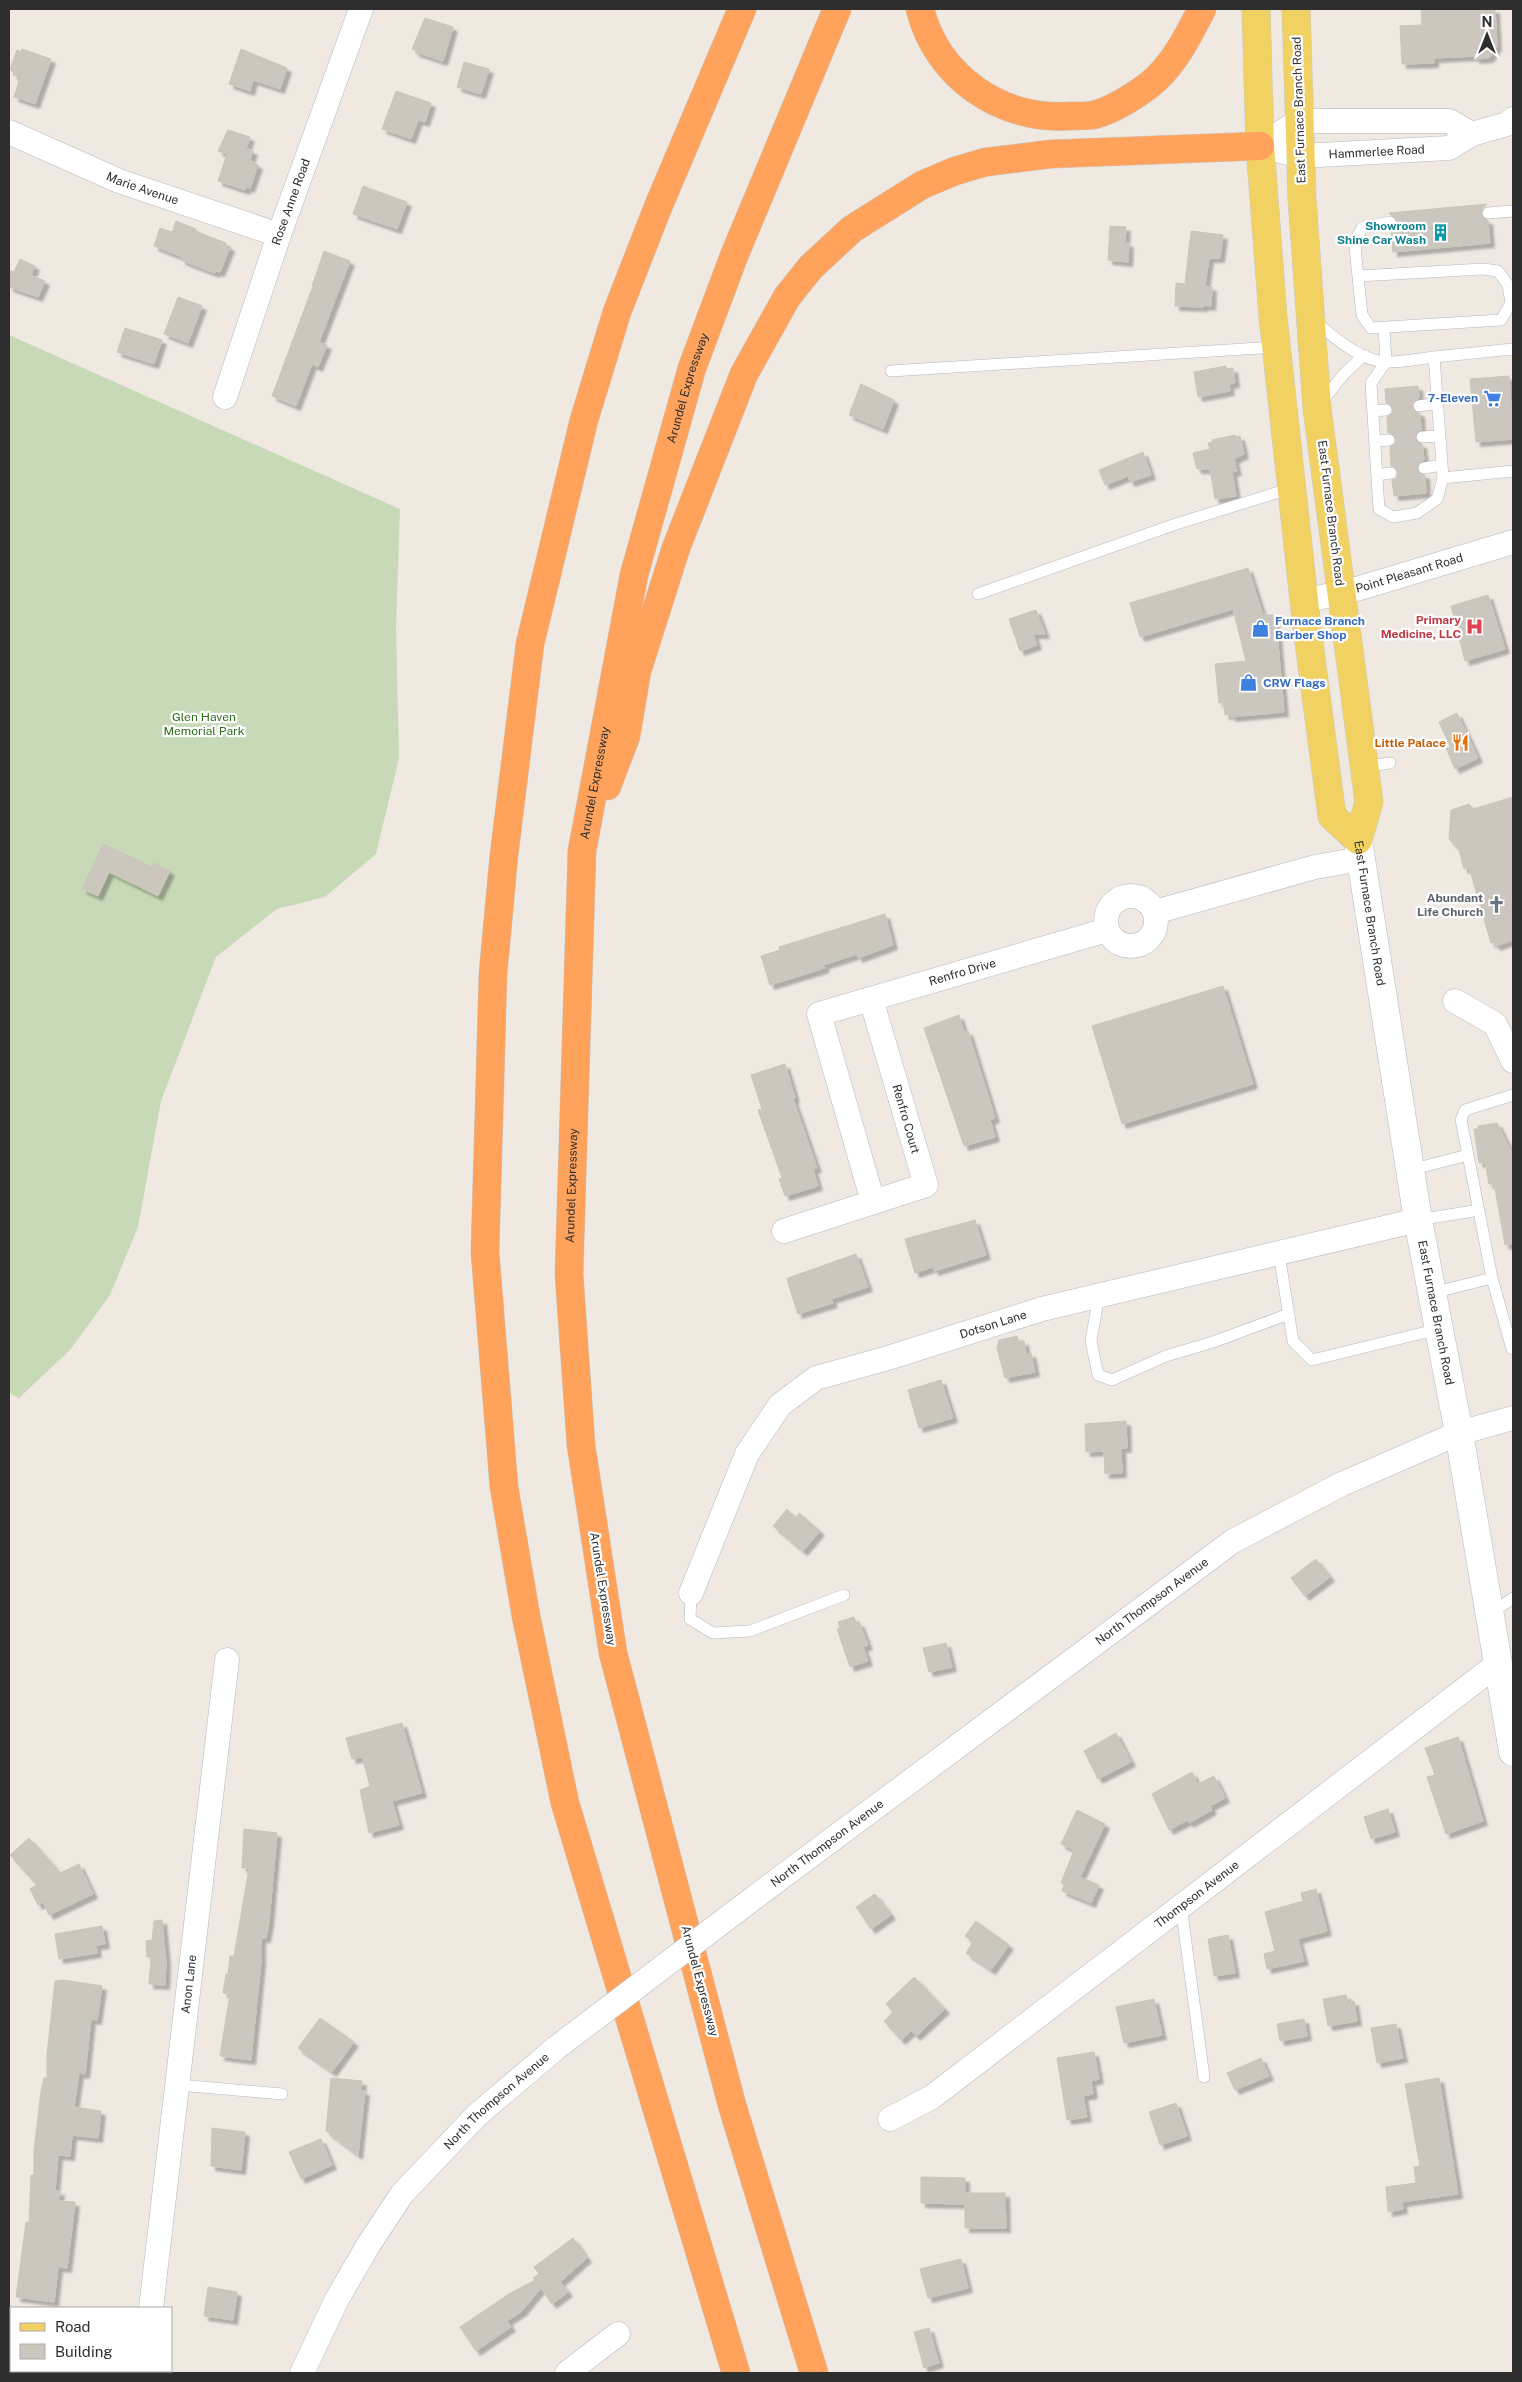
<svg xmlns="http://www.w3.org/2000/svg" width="1522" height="2382" font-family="'Public Sans',sans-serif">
<defs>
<filter id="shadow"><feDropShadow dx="4.5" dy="4.5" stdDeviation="1" flood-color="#0004"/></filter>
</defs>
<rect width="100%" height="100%" fill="#efe9e1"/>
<path fill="#c8d9b8" d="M9,335l391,174 -4,118 3,131 -23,96 -51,43 -48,12 -61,48 -55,144 -23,126 -28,68 -40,55 -51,48 -10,-5z"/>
<path fill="#cbc7bf" stroke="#cbc5ba" filter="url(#shadow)" d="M1421,9h74l2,37 -8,12 -14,1v-3l-41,2v5l-32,1 -2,-38 22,-1z
M425,18l28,9 -10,34 -28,-9 1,-2 -4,-1z
M22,49l29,10 -16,45 -21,-7 6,-20 -7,-2 1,-3 -4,-2 7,-20 4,2z
M241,49l46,19 -7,21 -27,-9 -3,11 -21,-7z
M464,62l25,7 -8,25 -24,-7z
M396,91l35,12 -6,19 -7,-2 -7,19 -29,-10z
M228,130l22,7 -4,11 7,3 -3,9 8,5 -8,23 -4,-1 -1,3 -27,-9 9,-27 -9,-3z
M363,186l44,16 -10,27 -44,-15z
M1487,204l-6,5v5l3,6h4l2,23 -97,9 -2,-22 4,-3 2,-6 -8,-8z
M176,221l20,8 -1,2 31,12 -1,2 5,2 -10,25 -4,-1 -1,2 -34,-13 1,-3 -28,-11 6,-18 12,4z
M1110,226l16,1 -1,16h4l-1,19 -20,-2z
M1191,231l32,4 -3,23h-11l-4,28 7,1 -1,19 -8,-1v2l-28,-1 1,-23 9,1z
M324,251l26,10 -31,81 8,3 -9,22 -6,-3 -16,42 -24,-10 41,-110h-1z
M20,259l15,7 -4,9 14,6 -7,16 -29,-10v-17l5,2z
M178,297l24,9 -14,37 -24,-9z
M125,328l37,12 -8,24 -37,-12z
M1226,366v3l7,-1 2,15 -6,1 1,7 -32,6 -4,-25z
M1509,376l4,63 -37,3 -6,-63z
M861,384l33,16 -11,29 -34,-14z
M1418,386l1,12 -5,3 -2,6 2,4 6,2 1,17 -5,3 -1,5 3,5 4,1 2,16 -5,3 -2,6 2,4 6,2 1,18 -32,3 -2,-16 4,-1 2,-7 -1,-4 -6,-2 -1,-19 5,-3 1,-5 -3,-5 -5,-1 -1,-16 5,-3 1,-5 -3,-5 -4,-1 -1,-14z
M1235,435l1,2 4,-1 4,18 -10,5 3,12 -5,1 4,24 -21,3 -5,-30h-13l-4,-16 17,-4 -2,-6 5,-1 -1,-2z
M1143,452l8,23 -21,7 -2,-6 -23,9 -6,-15z
M1248,568l15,47h10l4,18 7,79 -53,5v-3l-6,1 -1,-13 -5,1 -4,-39 31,-3 -13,-52 -93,28 -10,-34z
M1488,595l17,54 -40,12 -14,-55z
M1036,610l9,24h-12l4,11 -17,6 -11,-32z
M1457,713l21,45 -23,11 -9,-21h5l-12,-26z
M1513,797v143l-17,6 -2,-4 -3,1 -22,-76 -5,2 -5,-19 -10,-11 2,-29 18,-6 4,5z
M103,844l49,23 2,-4 16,8 -12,25 -49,-24 -11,24 -16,-7z
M885,914l8,31 -35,13 -1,-4 -34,11 2,3 -55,17 -9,-29 19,-6 -1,-3z
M1223,986l30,98 -131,40 -30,-98z
M959,1015l5,17 4,-1 27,87 -5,2 5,17 -31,9 -40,-118z
M785,1064l10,34 -2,1 24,69 -4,1 5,17 -33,10 -6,-17 3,-1 -24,-68 4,-1 -11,-34z
M1497,1123l16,32v89l-8,1 -11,-62 -5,1 -4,-22 -6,1 -5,-34h4v-3z
M975,1220l11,35 -52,16 -1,-4 -18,6 -10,-34z
M856,1254l12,33 -37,12 2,4 -35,11 -11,-34 1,-2z
M1017,1336l1,6 6,-1 2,13 5,-1 4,19 -30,6 -8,-30 2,-8z
M941,1380l12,38 -34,10 -11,-38z
M1126,1421l1,27h-6l1,25 -17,1 -1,-23 -18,1 -1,-28z
M787,1509l8,10 4,-6 21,18 -17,20 -30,-25z
M1316,1559l14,18 -25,19 -14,-18z
M854,1617l2,6 3,-1 9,23 -5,2 5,14 -18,6 -13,-38 3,-1 -2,-6z
M946,1643l6,24 -23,5 -6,-24z
M402,1723l20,70 -30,8 7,24 -30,8 -9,-43 10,-4 -8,-29 -10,2 -6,-21z
M1116,1733l15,29 -33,17 -14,-28z
M1458,1737l25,84 -37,13 -19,-57 8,-2 -10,-27z
M1192,1772l6,12 16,-8 11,22 -15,8 2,4 -23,13 -1,-3 -19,10 -17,-36z
M1388,1809l7,23 -24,7 -7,-22z
M1077,1810l28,14 -25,53 19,8 -8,18 -29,-12 2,-6 -3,-2 13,-33 -13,-6z
M244,1829l33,4 -8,89 -3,16h-5v23l-10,99 -31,-4 10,-62 -7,-1 3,-19 2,1 2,-19h4l15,-88h-7z
M29,1838l31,35 19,-9 14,30 -44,21 -6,-13 -5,3 -8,-16 7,-4 -27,-30z
M1316,1889l11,42 -29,8 6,22 -37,8 -3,-15 11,-3 -10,-39 38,-11 -2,-8z
M875,1894l16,21 -20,14 -15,-22z
M162,1920l4,41 -1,24 -16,-1 2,-27h-4l-1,-16 6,-1 2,-19z
M976,1921l33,24 -18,25 -25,-17 7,-11 -8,-6z
M102,1926l3,18 -9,1 1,8 -38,6 -4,-25z
M1228,1935l7,38 -21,3 -6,-37z
M914,1977l31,32 -29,27 -5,-5 -10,9 -17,-19 9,-9 -7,-8z
M63,1980l39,6 -5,34 -6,-1 -6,55 -6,-1 -5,34 27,4 -3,27 -26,-3 -2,21 -12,-1 -3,36h5l-1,10 16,1 -8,66 -9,-1 -4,35 -38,-5 10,-75 3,1 2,-48h3v-24l7,-60 3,-13h3v-23l8,-74z
M1346,1995l1,7 7,-1 3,20 -29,5 -5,-27z
M1154,1999l8,36 -38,8 -8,-36z
M320,2018l34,24 -22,30 -34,-24z
M1304,2019l3,17 -27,5 -3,-17z
M1396,2024l7,34 -26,5 -6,-35z
M1094,2052l5,27 -8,2 2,13 -10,2 4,21 -20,3 -10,-62z
M1261,2058l8,18 -34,14 -8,-17z
M331,2078l31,3 -1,10h4l-7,64 -32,-24z
M1439,2078l19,116 -56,8 1,7 -15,3 -2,-25 30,-4 -2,-16 6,-1 -15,-82z
M1176,2103l11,33 -27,9 -11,-33z
M212,2128l33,4 -4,38 -30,-4z
M321,2139l11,26 -31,14 -12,-27z
M921,2177l44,1v26l-44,-1z
M965,2193h40l1,35h-41z
M573,2238l14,20 -27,24 8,10 -16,12 -11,-16 -19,23 -15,10 4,6 -35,24 -16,-24 49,-33 26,-14 -2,-2 6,-4 -5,-7z
M961,2259l7,29 -40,10 -8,-29z
M208,2287l29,5 -4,28 -29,-4z
M929,2328l10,35 -15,5 -10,-36z"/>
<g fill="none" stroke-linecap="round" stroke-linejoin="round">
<defs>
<path id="lane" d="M1488,213l25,-2
M1358,276l125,-7 15,2 10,14 3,18 -10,17 -130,8 -9,-13 -6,-57 -1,-16 7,-14 28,-6
M1314,321c20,16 47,41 74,41 15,0 31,-3 46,-5l9,121 70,-7
M1384,328l2,34 -15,21 8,126 14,8 24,-4 20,-14 6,-21
M1434,357l79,-8
M891,371l385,-24
M1320,404l23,-29 21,-20
M1419,406l19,-3
M1373,411l13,-1
M1422,437l18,-1
M1375,441l14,-1
M1424,468l18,-3
M1377,475l14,-2
M978,594l198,-70 116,-36
M1364,767l26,-4
M1468,1155l-7,-35 4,-10 48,-15
M1410,1170l58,-15 24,123 -60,15
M1418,1220l61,-10
M1279,1254l14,87 19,19 127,-31
M1492,1278l20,71
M1099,1295l-8,46 7,34 14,5 54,-24 47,-14 76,-28
M691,1593l-1,26 23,14 37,-2 94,-36
M1490,1614l23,-16
M1181,1906l23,171
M179,2085l103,9"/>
<g id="street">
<path id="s1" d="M9,132l110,49 160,54"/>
<path id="s2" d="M1260,146l41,10 148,-8 23,-14 35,-10 6,-5"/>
<path d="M1260,146l39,-25h150l23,13"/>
<path id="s3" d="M225,397l54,-162 82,-226"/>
<path id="s4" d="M1305,601l55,-13 153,-46"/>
<circle cx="1131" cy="921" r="25"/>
<path d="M1155,912l160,-45 46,-8"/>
<path d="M1455,1001l40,23 18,37"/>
<path id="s5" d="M873,1202l-54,-188 288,-84"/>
<path d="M784,1231l142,-46 -55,-186"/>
<path id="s6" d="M691,1593l56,-139 33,-49 36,-27 72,-20 154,-49 376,-89"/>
<path id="s7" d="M755,1897l478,-356 109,-57 117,-51 54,-15"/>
<path id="s8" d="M890,2119l42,-22 567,-434"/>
<path id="s9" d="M151,2308l76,-648"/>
<path d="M143,2373l1,-2"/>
<path id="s10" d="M302,2373l35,-74 32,-55 33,-50 75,-79 79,-67"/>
<path d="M567,2373l51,-39"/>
</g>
<g id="secondary">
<path id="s11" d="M1358,840l60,380 41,213 54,319"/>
</g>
<path id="primary" d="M1256,9l4,137 13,171 34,311 25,188 26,24 11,-38 -52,-394 -15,-210 -6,-189"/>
<g id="highway">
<path d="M920,9c17,68 81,112 151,107 7,0 16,0 23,-1 18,-5 39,-18 54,-29 25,-19 40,-50 54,-77"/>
<path d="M607,786l19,-50 11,-65 39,-123 68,-174 43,-77 24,-30 41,-38 70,-44 33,-14 31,-9 65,-8 209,-8"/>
<path d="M736,2373l-171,-570 -39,-187 -22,-129 -19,-235 8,-278 11,-119 26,-211 54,-224 33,-108 41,-105 84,-198"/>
<path id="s12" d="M814,2373l-82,-268 -119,-452 -32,-208 -12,-171 13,-423 52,-276 58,-207 42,-112 103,-247"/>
</g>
</defs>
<use href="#lane" stroke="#b4b7c1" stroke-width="12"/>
<use href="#street" stroke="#b4b7c1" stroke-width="25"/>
<use href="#secondary" stroke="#b4b7c1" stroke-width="29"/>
<use href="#primary" stroke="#c9c9c9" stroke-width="29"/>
<use href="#highway" stroke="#c9c9c9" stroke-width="29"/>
<use href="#lane" stroke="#fff" stroke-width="11"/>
<use href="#street" stroke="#fff" stroke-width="24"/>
<use href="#secondary" stroke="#fff" stroke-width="28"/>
<use href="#primary" stroke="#f2d163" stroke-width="28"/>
<use href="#highway" stroke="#ffa35c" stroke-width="28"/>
<defs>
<path id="street-bridge" d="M556,2048l199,-151"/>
</defs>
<use href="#street-bridge" stroke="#b4b7c1" stroke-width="25" stroke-linecap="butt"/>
<use href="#street-bridge" stroke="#fff" stroke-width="24"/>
</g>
<defs>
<symbol id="building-bare" viewBox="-9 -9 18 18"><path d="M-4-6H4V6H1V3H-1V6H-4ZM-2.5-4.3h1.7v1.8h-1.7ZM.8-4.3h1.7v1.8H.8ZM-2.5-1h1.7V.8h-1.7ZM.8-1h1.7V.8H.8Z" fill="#0f9aa8" stroke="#fff" stroke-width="2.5" paint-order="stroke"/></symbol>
<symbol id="supermarket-bare" viewBox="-9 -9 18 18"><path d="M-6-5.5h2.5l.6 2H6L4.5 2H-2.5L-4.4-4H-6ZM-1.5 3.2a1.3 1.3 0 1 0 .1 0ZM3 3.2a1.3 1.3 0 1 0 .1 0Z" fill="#3f7fe0" stroke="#fff" stroke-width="2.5" paint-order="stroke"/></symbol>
<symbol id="hospital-bare" viewBox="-9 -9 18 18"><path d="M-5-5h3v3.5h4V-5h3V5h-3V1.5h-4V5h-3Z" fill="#e0444e" stroke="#fff" stroke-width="2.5" paint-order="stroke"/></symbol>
<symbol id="shop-bare" viewBox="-9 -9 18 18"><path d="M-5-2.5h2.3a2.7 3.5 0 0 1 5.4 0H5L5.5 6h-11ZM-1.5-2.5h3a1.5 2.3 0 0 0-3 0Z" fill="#3f7fe0" stroke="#fff" stroke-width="2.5" paint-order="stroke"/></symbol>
<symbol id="restaurant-bare" viewBox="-9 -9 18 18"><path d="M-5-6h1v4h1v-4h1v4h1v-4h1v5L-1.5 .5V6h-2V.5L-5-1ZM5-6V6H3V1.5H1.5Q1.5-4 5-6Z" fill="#e8710a" stroke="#fff" stroke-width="2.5" paint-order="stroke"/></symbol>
<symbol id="church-bare" viewBox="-9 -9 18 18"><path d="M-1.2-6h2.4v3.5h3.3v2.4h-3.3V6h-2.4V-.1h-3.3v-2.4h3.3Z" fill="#6b7280" stroke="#fff" stroke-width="2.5" paint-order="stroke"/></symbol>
</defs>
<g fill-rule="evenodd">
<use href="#building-bare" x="1428" y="220" width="25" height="25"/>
<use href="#supermarket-bare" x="1480" y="386" width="25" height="25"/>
<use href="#hospital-bare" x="1462" y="614" width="25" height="25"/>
<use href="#shop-bare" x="1248" y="616" width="25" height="25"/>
<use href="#shop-bare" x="1236" y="670" width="25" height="25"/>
<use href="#restaurant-bare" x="1448" y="730" width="25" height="25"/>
<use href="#church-bare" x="1484" y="892" width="25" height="25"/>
</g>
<g text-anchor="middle" stroke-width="4.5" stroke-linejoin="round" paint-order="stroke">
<g font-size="12" fill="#2e2e2e" stroke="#fff">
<text transform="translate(1299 110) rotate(-92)" y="4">East Furnace Branch Road</text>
<text dy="4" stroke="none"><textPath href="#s2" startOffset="118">Hammerlee Road</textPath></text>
<text dy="4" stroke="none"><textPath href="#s1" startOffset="145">Marie Avenue</textPath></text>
<text dy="4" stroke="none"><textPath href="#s3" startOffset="206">Rose Anne Road</textPath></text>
<text dy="4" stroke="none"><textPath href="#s12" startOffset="2028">Arundel Expressway</textPath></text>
<text transform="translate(1331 513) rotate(83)" y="4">East Furnace Branch Road</text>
<text dy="4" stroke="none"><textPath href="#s4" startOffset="108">Point Pleasant Road</textPath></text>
<text dy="4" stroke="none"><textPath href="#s12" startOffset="1622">Arundel Expressway</textPath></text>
<text dy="4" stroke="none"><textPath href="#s11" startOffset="74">East Furnace Branch Road</textPath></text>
<text dy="4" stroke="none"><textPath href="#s5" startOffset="345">Renfro Drive</textPath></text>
<text transform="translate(906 1119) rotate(74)" y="4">Renfro Court</text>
<text dy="4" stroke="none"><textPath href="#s12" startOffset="1218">Arundel Expressway</textPath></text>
<text dy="4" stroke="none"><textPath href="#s11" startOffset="479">East Furnace Branch Road</textPath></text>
<text dy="4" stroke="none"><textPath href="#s6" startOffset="439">Dotson Lane</textPath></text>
<text transform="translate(603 1589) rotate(81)" y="4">Arundel Expressway</text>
<text dy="4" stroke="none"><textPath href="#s7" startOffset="495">North Thompson Avenue</textPath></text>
<text dy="4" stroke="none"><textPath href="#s7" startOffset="90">North Thompson Avenue</textPath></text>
<text dy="4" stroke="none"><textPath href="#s8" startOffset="381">Thompson Avenue</textPath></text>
<text transform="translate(700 1981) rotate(75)" y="4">Arundel Expressway</text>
<text dy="4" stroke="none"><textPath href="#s9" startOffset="326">Anon Lane</textPath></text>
<text dy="4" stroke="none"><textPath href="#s10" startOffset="338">North Thompson Avenue</textPath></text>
</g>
<g font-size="12" font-weight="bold" fill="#0d838f" stroke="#fff" text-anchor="end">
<text x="1426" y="230">Showroom<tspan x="1426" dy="14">Shine Car Wash</tspan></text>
</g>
<g font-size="12" font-weight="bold" fill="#366cbe" stroke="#fff" text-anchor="start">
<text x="1478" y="402" text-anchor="end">7-Eleven</text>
<text x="1275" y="625">Furnace Branch<tspan x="1275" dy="14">Barber Shop</tspan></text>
<text x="1263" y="687">CRW Flags</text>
</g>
<g font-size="12" font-weight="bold" fill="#be3a42" stroke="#fff" text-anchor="end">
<text x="1461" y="624">Primary<tspan x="1461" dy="14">Medicine, LLC</tspan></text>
</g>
<g font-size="12" fill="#2c6e1b" stroke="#fff">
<text x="204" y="721">Glen Haven<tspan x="204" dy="14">Memorial Park</tspan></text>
</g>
<g font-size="12" font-weight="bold" fill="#c56008" stroke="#fff" text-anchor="end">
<text x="1446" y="747">Little Palace</text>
</g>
<g font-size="12" font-weight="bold" fill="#5b616d" stroke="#fff" text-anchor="end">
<text x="1483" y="902">Abundant<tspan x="1483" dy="14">Life Church</tspan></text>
</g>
</g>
<rect width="1522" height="2382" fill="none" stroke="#2e2e2e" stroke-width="20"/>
<rect x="10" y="2307" width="162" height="65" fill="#ffffff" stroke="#ababab"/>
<rect x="20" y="2323" width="25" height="8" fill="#f2d163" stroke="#ababab"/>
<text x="55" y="2332" font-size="15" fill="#2e2e2e">Road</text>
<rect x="20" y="2344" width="25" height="15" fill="#cbc7bf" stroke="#ababab"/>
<text x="55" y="2357" font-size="15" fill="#2e2e2e">Building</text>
<g transform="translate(1487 35)" stroke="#ffffff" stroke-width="4" paint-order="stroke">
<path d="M0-4L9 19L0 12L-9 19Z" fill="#2e2e2e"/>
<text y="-8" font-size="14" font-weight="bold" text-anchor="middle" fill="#2e2e2e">N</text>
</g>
</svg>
